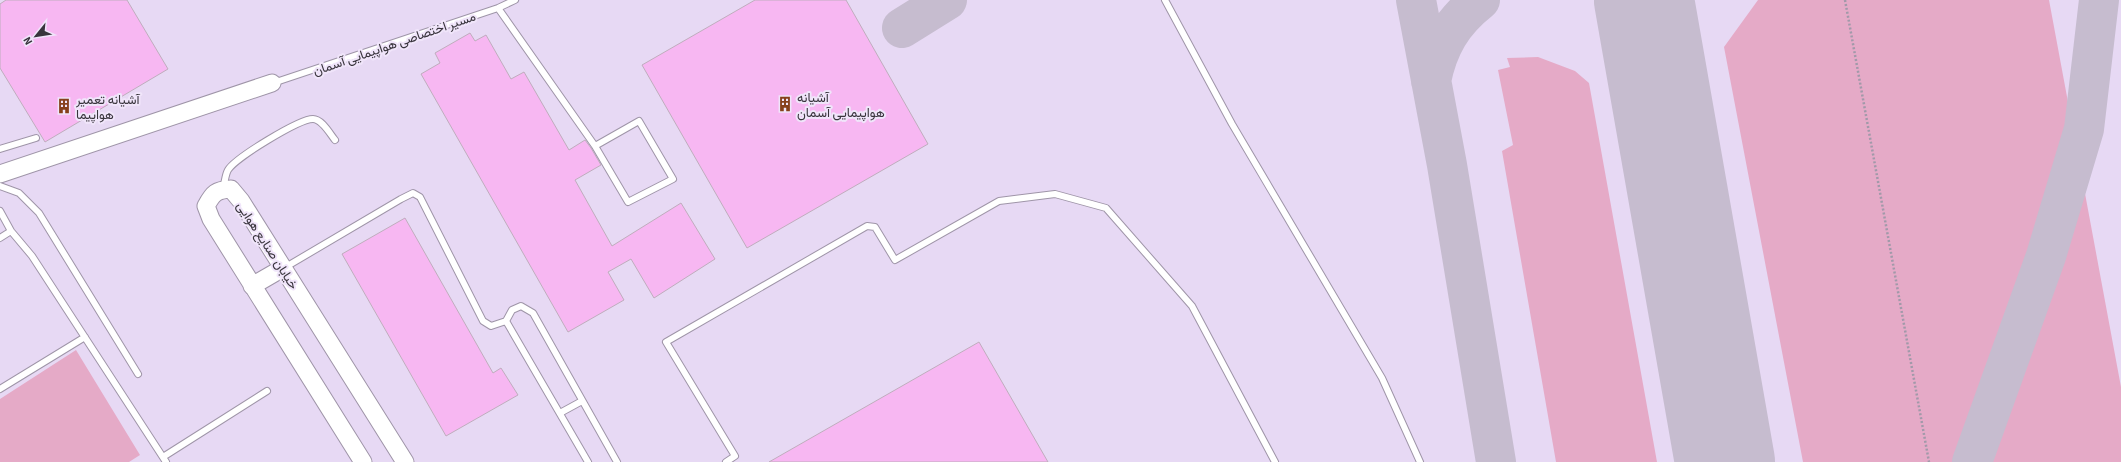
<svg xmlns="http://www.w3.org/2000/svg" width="2121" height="462" font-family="'Source Sans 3',Vazirmatn,sans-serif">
<rect width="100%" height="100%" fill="#f0e5fa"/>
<path fill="#e7d9f4" d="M0,0h2121v462h-2121z"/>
<path fill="#e5aac7" d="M1758,0h291l72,387v75h-318l-79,-415z
M1538,57l37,14 14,12 68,379h-101l-54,-311 11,-6 -15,-75 12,-3 -3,-9z
M76,350l64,105 -11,7h-129v-63z"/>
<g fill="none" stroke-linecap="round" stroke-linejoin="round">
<path stroke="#c6bccf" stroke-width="40" d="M1416,0l31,165 49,297
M1614,0l19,16 18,25
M902,28l45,-28
M1654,63l8,-37 10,-26
M1431,81c7,-35 21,-59 49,-81
M1972,462l74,-206 38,-127 15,-129"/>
<path stroke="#c6bccf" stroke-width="100" d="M1644,0l81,462"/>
</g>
<path fill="#f7b7f2" stroke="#bfadbd" d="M6,0h121l41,69 -123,73 -45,-74v-64z
M755,0h91l82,144 -181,104 -105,-183z
M470,33l5,8 11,-6 25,44 13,-7 45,78 16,-10 6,8 10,17 -26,15 37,66 69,-43 34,56 -61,39 -23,-39 -23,13 16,28 -56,32 -147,-258 19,-11 -5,-10z
M405,218l88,155 8,-5 17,27 -72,41 -104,-182z
M979,342l69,120h-279z"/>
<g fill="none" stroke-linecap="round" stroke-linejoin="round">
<defs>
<path id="lane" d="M1165,0l67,124 150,254 38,84
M498,8l97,138 33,56 45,-23 -34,-58 -44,25
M273,83l225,-75 17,-8
M0,149l36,-11
M0,186l19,7 20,20 99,161
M223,188c2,-5 2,-13 5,-18 7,-12 71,-51 85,-51 9,0 17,15 22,21
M0,211l11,20 21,25 134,206
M0,238l11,-7
M284,268l117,-69 12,-6 7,4 63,124 8,5 15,-5 6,-11 9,-4 12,7 84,149
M506,321l82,141
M0,389l85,-52
M560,413l22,-12
M163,457l104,-66
M726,462l9,-6 -69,-114 201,-116 8,1 20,33 104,-59 56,-7 51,14 86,98 83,156"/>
<path id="secondary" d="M0,174l272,-91
M252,286l31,-18
M363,462l-152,-243 -5,-13c7,-13 10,-16 25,-17l10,12 164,261"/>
</defs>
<use href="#lane" stroke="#9f95a8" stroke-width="8"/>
<use href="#secondary" stroke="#9f95a8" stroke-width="19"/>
<path stroke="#a199a9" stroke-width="2.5" stroke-dasharray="2 2" stroke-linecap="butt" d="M1845,0l84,462"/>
<use href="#lane" stroke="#fff" stroke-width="6"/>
<use href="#secondary" stroke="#fff" stroke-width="17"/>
</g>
<defs>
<symbol id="building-bare" viewBox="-9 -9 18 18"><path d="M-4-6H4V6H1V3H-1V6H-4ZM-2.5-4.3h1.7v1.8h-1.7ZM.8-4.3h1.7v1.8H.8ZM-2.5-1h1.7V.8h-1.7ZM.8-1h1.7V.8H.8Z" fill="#86401b" stroke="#f0e5fa" stroke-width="2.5" paint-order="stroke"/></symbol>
</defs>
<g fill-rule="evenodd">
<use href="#building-bare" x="774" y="93" width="22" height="22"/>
<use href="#building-bare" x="53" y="95" width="22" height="22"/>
</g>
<g text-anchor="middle" stroke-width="4" stroke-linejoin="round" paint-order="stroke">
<g font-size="13" fill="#38343c" stroke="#f0e5fa">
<text transform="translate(394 43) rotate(-19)" y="5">مسیر اختصاصی هواپیمایی آسمان</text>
<text transform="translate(268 245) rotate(57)" y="5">خیابان صنایع هوایی</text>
</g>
<g font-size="13" fill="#38343c" stroke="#f0e5fa" text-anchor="start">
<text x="797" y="102">آشیانه<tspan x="797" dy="15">هواپیمایی آسمان</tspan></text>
<text x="76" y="104">آشیانه تعمیر<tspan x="76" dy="15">هواپیما</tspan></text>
</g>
</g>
<g transform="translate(36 36) rotate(240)" stroke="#f0e5fa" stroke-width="3" paint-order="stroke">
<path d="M0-3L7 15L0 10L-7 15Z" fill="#38343c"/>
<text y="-6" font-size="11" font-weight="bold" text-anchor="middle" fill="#38343c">N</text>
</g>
</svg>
